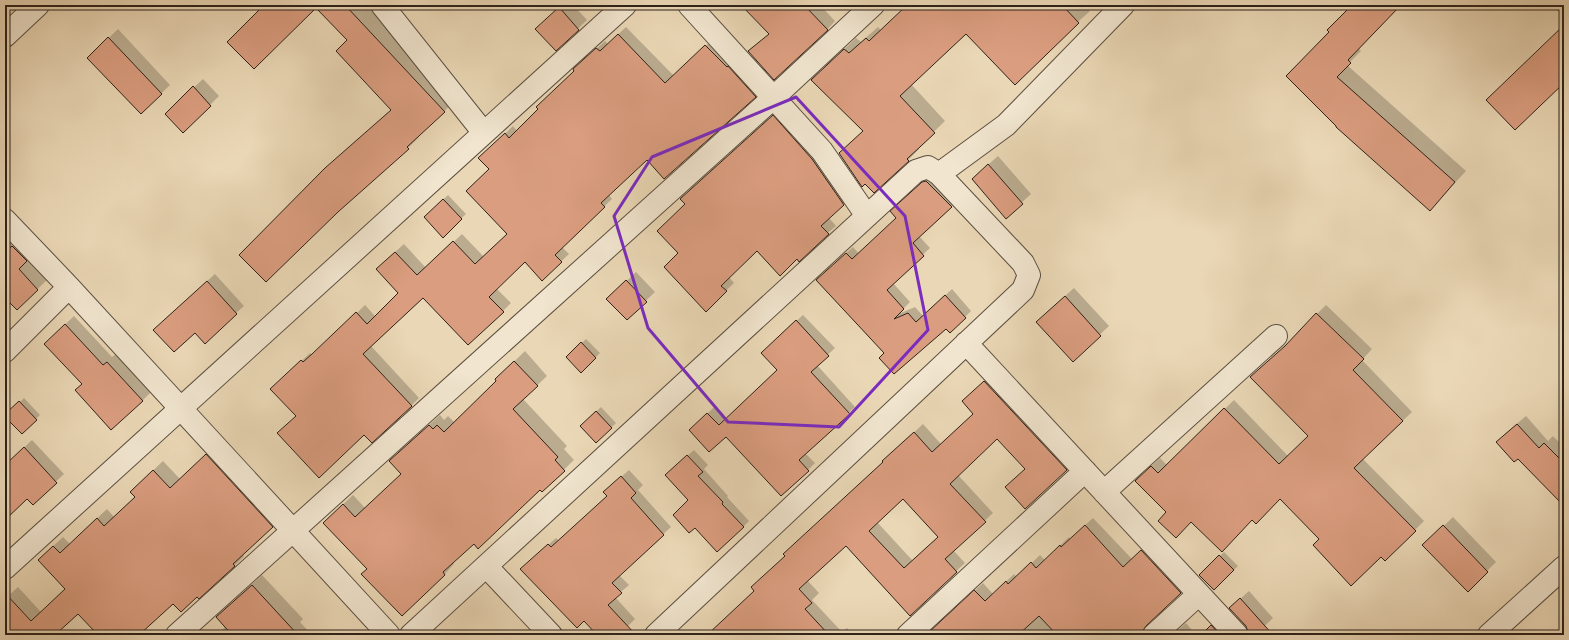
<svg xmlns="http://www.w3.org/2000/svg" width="1569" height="640" font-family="Cardo,serif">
<rect width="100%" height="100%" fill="#ead7b5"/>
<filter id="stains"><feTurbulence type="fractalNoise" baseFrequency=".005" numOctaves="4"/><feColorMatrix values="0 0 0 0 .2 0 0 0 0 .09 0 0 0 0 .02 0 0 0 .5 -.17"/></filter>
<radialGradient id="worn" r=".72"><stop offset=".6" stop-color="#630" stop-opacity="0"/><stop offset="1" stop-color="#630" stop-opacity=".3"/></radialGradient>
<path fill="#0003" fill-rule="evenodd" d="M265,5h102l89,95 -38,36 1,1 -11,11 -70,9 54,-48 -44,-69 -32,-33z
M562,5h11l14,15 -31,30 -11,-29z
M742,5h78l15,16 -8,9 -78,21 21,-18z
M908,5h176l6,6 -12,11 -112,11 -55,51 34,37 -27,26 1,2 -11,11 -44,-30 -41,-61 33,-31 5,4 17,-15 3,3z
M1353,5h47l-41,44 2,2 -14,14 119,106 -25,27 -104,-71 -7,-95z
M1552,5h12v12z
M626,27l48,49 40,-38 49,50 -8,8 -108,63 -38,36 3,4 -50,48 7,7 -27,25 -17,-18 -29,27 15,15 -8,8 -79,-14 -53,49 48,52 -8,8 -47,28 -67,-18 -17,-35 30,-28 2,2 10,-8 43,-42 10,11 25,-23 -15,-32 19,-17 22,24 36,-34 22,23 24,-23 -18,-65 -2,-19 25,-24 4,5 58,-60 7,-9 23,-21 3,3z
M118,29l52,56 -29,28 -53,-55z
M203,79l16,17 -36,36 -8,-27z
M781,108l70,88 -22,22 7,8 -39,32 -40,-8 -28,27 5,6 -28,27 -26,-57 9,-62z
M998,156l33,38 -25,23 -24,-47z
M930,176l28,24 -39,36 11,12 -37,35 17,19 -12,12 17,-7 8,9 29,-27 19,22 -6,6 -19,10 -61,26 -61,-80 29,-26 6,7 39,-36v-13z
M448,195l18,19 -23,22 -18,-19z
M22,237l25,43 -30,29 -6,-6 -6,6v-71l8,8z
M636,272l19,20 -28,27 -19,-20z
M215,274l29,32 -8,7 -41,19 -33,-10z
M1074,288l35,38 -36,34 -27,-47z
M1326,305l46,44 -10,11 50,52 -49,47 61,62 -39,39 -4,-5 -61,-16 -40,-41 -28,21 -60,2 -24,-9 -23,-40 15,-14 7,7 67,-65 54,56 21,-20 -48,-68 31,-29z
M803,315l32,33 -18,17 38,42 -50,46 10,10 -7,7 -111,-46 17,-17 12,12 52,-49 -9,-24z
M74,316l38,41 4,-3 35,38 -9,9 -59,-17 -38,-40z
M586,339l14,14 -19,19 -14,-15z
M525,351l22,25 -24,23 44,47 -3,3 10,11 -32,31 -2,-3 -66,55 -21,19 1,2 -9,10 -43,41 -34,-46 -34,-56 19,-18 12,13 38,-35 -3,-22 40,-36 4,5 4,-4 6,6 43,-41 -1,-2z
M993,373l82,88 -8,9 -41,-1 -29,-32 -39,38 35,38 -40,37 12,13 -55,52 -64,-71 -39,36 12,13 -7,7 30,32 5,-4 6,7h-145l47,-45 137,-137 31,-29 18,20 33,-31 -2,-20zM903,498l36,38 -26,25 -36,-39z
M24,398l16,17 -18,18 -17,-17z
M601,407l15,16 -20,19 -15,-16z
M1526,416l22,25 5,-5 11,11v54l-59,-67z
M32,440l32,34 -31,29 -5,-6 -23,7v-45l3,4z
M216,445l66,71 -40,38 2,2 -10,10 -37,30 -24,6 -35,33h-39l-20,-22 -23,21 1,1h-52v-36l13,-12 23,25 25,-23 -17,-39 14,-13 7,7 37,-35 7,8 22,-20 5,-15 22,-21 17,18z
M694,450l14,15 -4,4 24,27 -1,1 22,24 -6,6 -53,-27 -18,-31z
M629,470l14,15 -5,5 33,37 -52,48 10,10 -14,12 20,22 -16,16h-21l-69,-73 27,-24 3,3 49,-46 4,-10z
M1453,517l43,45 -28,28 -44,-45z
M1093,518l39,41 18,-17 39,42 -39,38v7l3,6 -225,-1 55,-51 10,11 21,-20 3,3 23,-22 5,5 24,-23 1,2z
M1224,552l14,14 -24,22 -13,-13z
M262,575l41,44 -3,3 12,13h-95l9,-9 -9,-9z
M1249,591l24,27 -18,17h-5l-11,-35z
M1220,618l16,17h-35z
M1186,623l10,12h-23z"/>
<path fill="#da9d7f" stroke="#2d221a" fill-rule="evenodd" d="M264,5h81l100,107 -38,35 2,2 -71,63 -72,70 -27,-27 86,-87 66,-58 -55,-59 11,-11 -31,-32 -62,61 -27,-27z
M741,5h63l24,25 -54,50 -26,-29 21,-17z
M907,5h155l17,18 -64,62 -49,-51 -66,62 35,37 -28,26 2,2 -35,32 -9,-9 -3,3 -23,-34 24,-22 -52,-51 33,-31 5,4 17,-15 3,3z
M1352,5h49l-53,55 3,3 -14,14 118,105 -25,29 -94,-84v-1l-50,-50 43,-44 -2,-2z
M559,7l20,23 -23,21 -21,-22z
M1564,25v58l-49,47 -29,-30z
M618,34l47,49 40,-38 22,22 1,-1 28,31 -92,82 -17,-19 -46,43 4,4 -50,48 7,7 -20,19 -17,-19 -36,35 15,15 -36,33 -45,-47 -60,56 49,52 -40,37 -8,-8 -45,43 -42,-45 19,-17 -26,-27 31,-29 2,2 9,-8 44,-42 11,12 31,-31 -22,-24 19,-17 22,23 36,-34 22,23 32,-30 -41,-43 23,-22 -11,-11 27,-25 4,5 29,-29 -2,-2 38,-36 -1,-2 23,-21 4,3z
M108,37l54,57 -21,20 -54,-56z
M193,86l18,20 -28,27 -18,-19z
M773,115l39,44 32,46 -23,21 8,8 -30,28 -2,-3 -17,17 -23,-25 -36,35 6,5 -21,21 -42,-45 14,-14 -21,-22 28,-27 -5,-5z
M988,164l35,40 -17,15 -34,-40z
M926,181l26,26 -39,36 11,13 -37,34 17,19 -10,10 14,-6 8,9 29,-27 21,23 -16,15 -4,-4 -52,45 -15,-16 5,-5 -68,-73 30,-27 6,6 44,-41 -6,-7 32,-29z
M443,199l19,20 -19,19 -19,-21z
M12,246l15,15 -8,8 19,21 -21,20 -12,-12v-46z
M626,280l21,22 -20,18 -21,-21z
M207,281l30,33 -32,30 -10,-11 -21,19 -21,-22z
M1065,296l36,40 -28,26 -37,-40z
M1316,313l48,46 -11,11 50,51 -49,47 62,63 -31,30 -4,-4 -30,29 -38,-41 6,-6 -39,-40 -24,25 -4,-4 -30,32 -31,-30 -15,16 -18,-17 8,-9 -31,-31 16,-15 7,7 66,-65 55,56 29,-28 -58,-59 35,-31z
M796,320l33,36 -18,16 39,42 -51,46 10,11 -28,25 -55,-59 -17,15 -20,-22 18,-17 12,12 58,-55 -16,-17z
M65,324l38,41 4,-3 36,39 -32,29 -36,-40 7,-6 -38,-40z
M581,342l15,16 -15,15 -15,-16z
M514,361l24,25 -25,23 45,48 -3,3 10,11 -23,21 -2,-2 -62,59 -4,-5 -31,28 2,3 -43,41 -41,-42 6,-5 -44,-46 20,-19 12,13 46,-43 -12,-13 40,-36 4,4 4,-4 7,7 52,-51 -1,-2z
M984,381l83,89 -42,39 -20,-22 20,-18 -28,-30 -47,45 36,38 -41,37 12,13 -47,44 -64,-70 -47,43 13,14 -7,6 24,26h-122l47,-44 -3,-4 34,-31 -2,-2 100,-92 -1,-1 32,-29 18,20 41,-38 -11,-13zM903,499l35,38 -34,31 -35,-37z
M19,401l18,19 -15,14 -17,-17v-3z
M596,411l16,17 -16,15 -16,-17z
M1517,424l22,24 5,-5 20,20v43l-46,-47 -4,3 -18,-20z
M24,447l33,36 -24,22 -6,-6 -22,21v-55z
M206,454l67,73 -40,37 2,2 -36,33 -2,-2 -16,15 -8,-8 -34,31h-41l-20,-21 -23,21h-50v-42l26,28 34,-32 -27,-29 15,-14 7,7 37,-35 7,8 31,-29 -5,-5 23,-22 17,18z
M687,455l16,17 -5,4 25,26 -1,2 22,23 -27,25 -22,-24 -6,5 -16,-18 15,-15 -23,-25z
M621,476l15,17 -5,5 33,37 -52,48 10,10 -14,12 28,30h-39l-13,-14 -7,7 -57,-59 28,-25 3,3 56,-51 -4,-4z
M1085,525l38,42 18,-17 40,43 -35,33 -6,9h-83l-18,-19 -21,19 -91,-1 47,-44 11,11 21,-20 2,3 23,-22 5,6 24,-23 1,2z
M1443,525l45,47 -20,20 -46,-47z
M1219,555l15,15 -20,20 -15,-15z
M252,585l46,50h-66l-16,-18z
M1240,598l33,37h-24l-3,-9 -17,-18z
M1211,625l9,10h-19z"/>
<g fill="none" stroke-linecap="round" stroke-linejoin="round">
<defs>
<path id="street" d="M382,5l102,128
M689,5l133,146 45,65
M5,36l33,-31
M939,174l67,-49 117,-120
M5,220l64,67 320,348
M966,343l271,292
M5,351l64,-64
M1104,492l172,-156
M486,566l65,69
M5,568l620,-563
M177,635l596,-537 100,-93
M411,635l505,-464 12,-4 11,7 84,89 6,12 -6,15 -367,345
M908,635l177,-164
M1154,635l45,-41
M1489,635l75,-68"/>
</defs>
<use href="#street" stroke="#5c4f41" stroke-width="24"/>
<use href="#street" stroke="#f1e5cf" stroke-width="22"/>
</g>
<path fill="none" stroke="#7b2cbf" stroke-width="3" stroke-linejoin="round" d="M796,97l109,119 23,114 -89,97 -111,-5 -80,-94 -34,-112 38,-59z"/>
<rect width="1569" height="640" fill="none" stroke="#ead7b5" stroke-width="20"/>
<rect x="6" y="6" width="1557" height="628" fill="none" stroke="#2d221a" stroke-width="2"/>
<rect x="10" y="10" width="1549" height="620" fill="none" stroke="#2d221a"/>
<rect width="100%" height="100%" filter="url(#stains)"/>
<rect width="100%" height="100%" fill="url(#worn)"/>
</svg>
